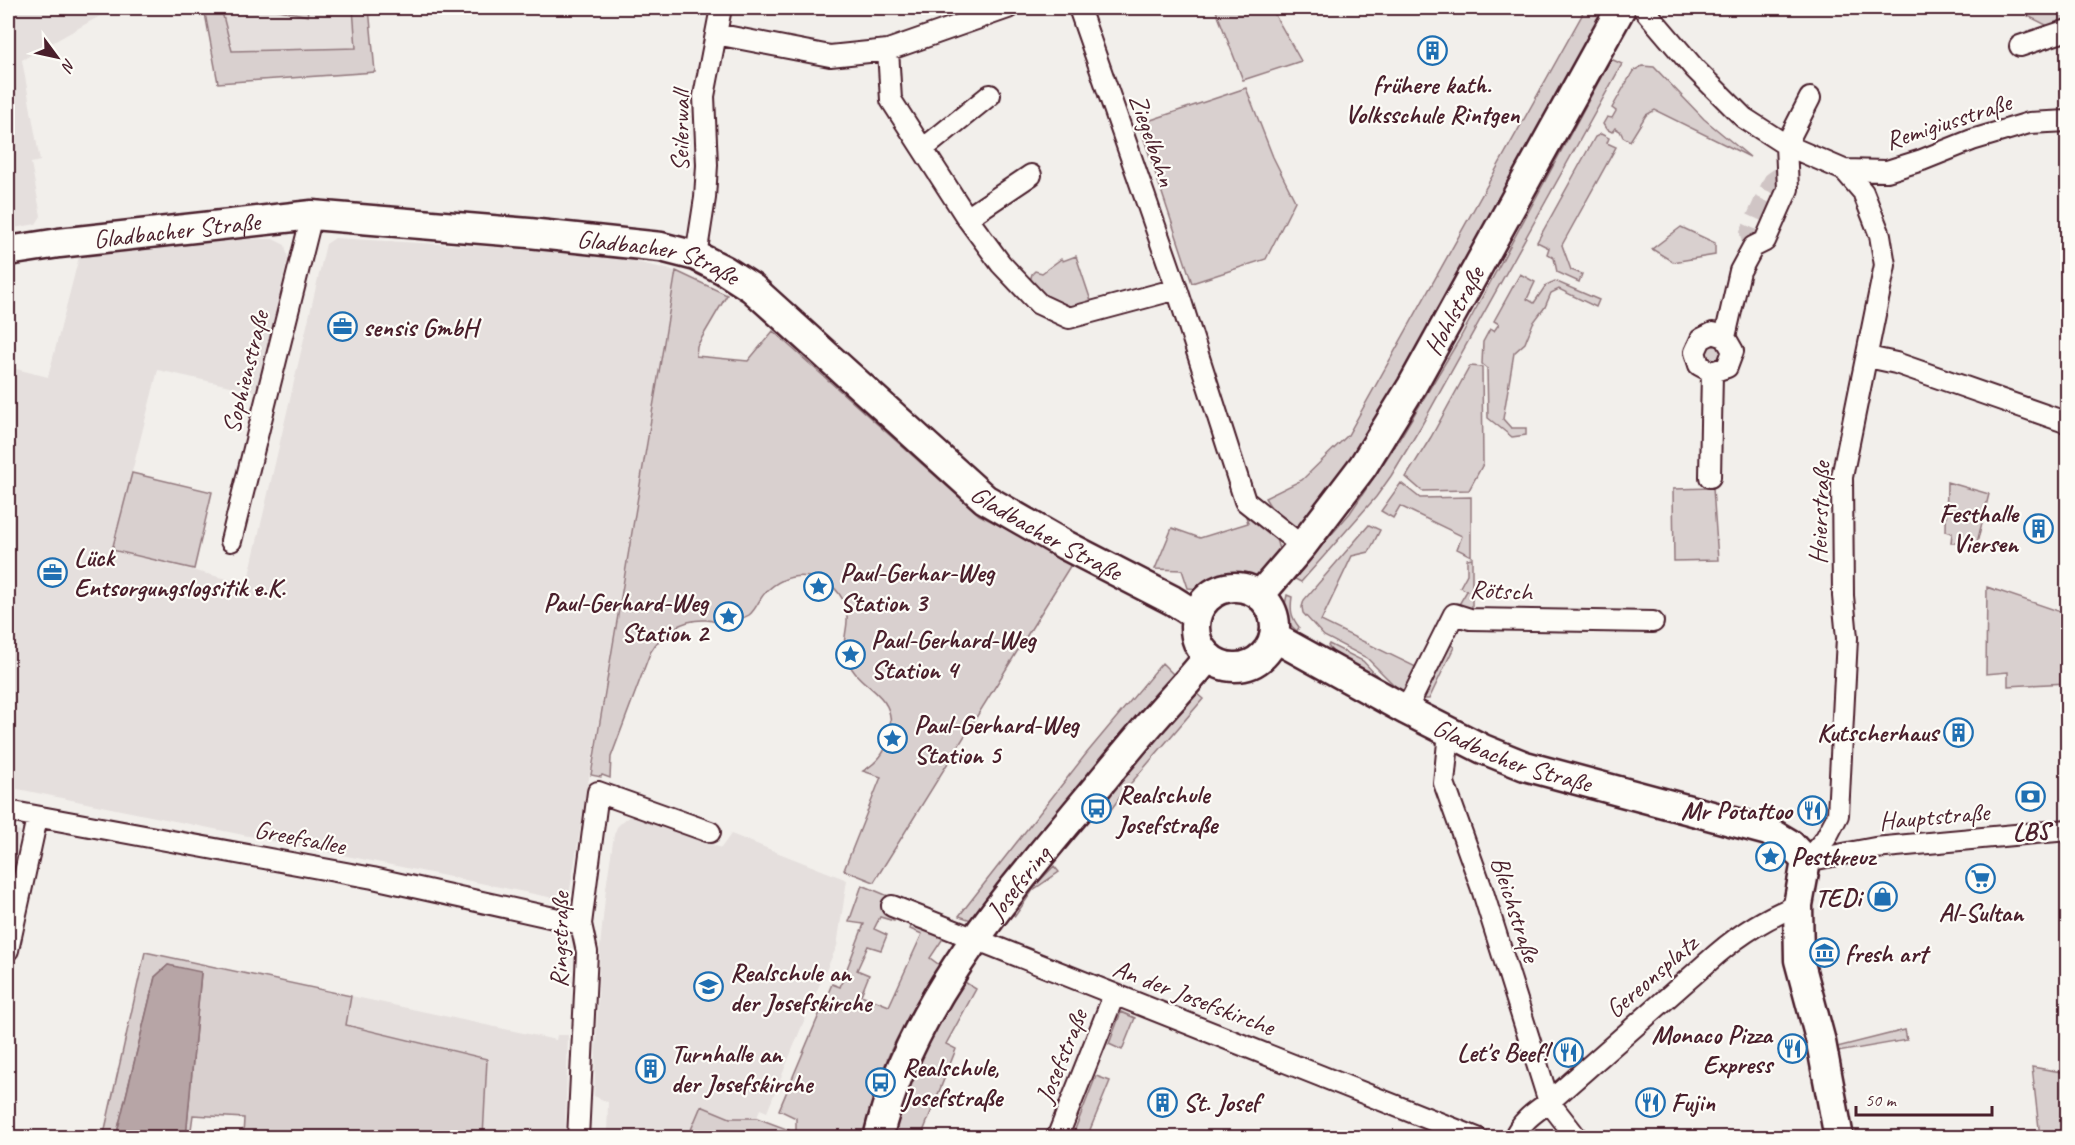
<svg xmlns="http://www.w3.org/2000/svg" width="2075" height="1145" font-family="Caveat,sans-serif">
<rect width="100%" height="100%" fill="#f2efeb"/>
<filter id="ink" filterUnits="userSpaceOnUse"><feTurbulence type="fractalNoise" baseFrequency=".0167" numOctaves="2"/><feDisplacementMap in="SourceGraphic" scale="12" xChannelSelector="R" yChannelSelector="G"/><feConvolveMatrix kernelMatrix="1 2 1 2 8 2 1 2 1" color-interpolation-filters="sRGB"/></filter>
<g filter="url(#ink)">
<path fill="#e5dfdd" d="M8,8h106l-92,52 18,101 -9,2 10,53 -5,8 -28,5z
M221,8h49l38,8 -1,-8h46l4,40 -126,3z
M193,238l80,1 12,6 3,13 -31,134 -99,-22 -46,180 135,34 79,-340 9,-6 236,14 56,8 49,11 -108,630 -560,-114v-420l40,10 31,-120z
M631,816l9,1 81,31 10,-14 116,46 -10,66 -27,60 -43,106 -7,-3 -3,9h-27l-29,-11 -13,30h-81l1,-35 -14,-6 6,-149 6,-59 8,-53 3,-8 7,-7z
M8,828l12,3 -12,56z
M351,996l205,44 1,-5h11l-3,102h-82l4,-78 -142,-34z"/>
<path fill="#d9d0cf" stroke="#92787d" stroke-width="1.5" d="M204,8h17l11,43 124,-3 -3,-40h16l6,64 -157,11z
M270,8h37l1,8z
M1215,8h72l-12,7 26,46 -58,19z
M1583,8h21l-13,28 -191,347 -73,113 -25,30c-21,1 -27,-13 -37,-28l37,-18 46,-45 234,-420z
M2031,8h36v15l-15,5 -24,-12z
M1611,59l11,5 -202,364 -29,48 -15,21 -75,85 -6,-3 3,-6 52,-60 47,-70 62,-103z
M1642,66l12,1 50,52 46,38 -95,-47 -9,5 -16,26 -7,-4 -3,-6 -5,-3 -3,4 -6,-3 -3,-5 4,-7 5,1 4,-7 -4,-3 21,-37z
M1246,88l27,69 22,44 -29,58 -74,24 -53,-159z
M1601,134l8,4 -2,5 9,4 -54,98 9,25 11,4 -3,8 -22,-10 -3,-14 -7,-4 2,-6 -12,-6 58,-105z
M1681,227l34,16v12l-42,7 -21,-13z
M1076,256l16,48 -22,4 -19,-8 -21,-19 2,-7 3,-3 7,2 19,-14 2,2z
M676,271l51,24 -30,51 -1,10 52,5 25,-30 206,184 93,48 -198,319 -30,-12 37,-93 -18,-6c12,-7 22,-17 25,-31 14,-52 -33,-47 -43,-87 -3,-13 3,-24 2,-37 -1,-17 -12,-32 -28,-37 -20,-6 -39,-2 -54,14 -6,6 -9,17 -16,22 -3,2 -9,4 -12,5 -3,2 -6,4 -9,4 -6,1 -15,-4 -22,-4 -24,-1 -44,12 -56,33l-39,104 -1,21 -8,-3 -1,2 -10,-2z
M1520,274l15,8 -8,17 7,4 12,-18 9,-4 44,19 -3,7 -37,-18 -8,4 -6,14 -12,16 -8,20 -11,10 -11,66 8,9h15v7l-14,2 -24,-19 -1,-50 -5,-4 1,-22 7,-13 4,2 5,-7 -5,-3z
M1705 352a9 9 0 1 1 18 0a9 9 0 1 1-18 0Z
M1470,366l12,1 1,97 -14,26 -47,1 -16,-14 25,-40z
M132,473l80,19 -18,77 -82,-19z
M1947,482l42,12 -12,49h-26l1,-10 -6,-2z
M1401,483l19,15 51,-1v59l-14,-7 5,-13 -62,-30 -7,12 -12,-7z
M1713,488l5,72 -44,1 -1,-72z
M1244,510l29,18 7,25 -18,21 -15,6h-16l-31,9 -12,-1 -6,-18 -27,-1 17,-41 28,10 48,-15z
M1369,525l11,5 -11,22 -17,4 -31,65 97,47 -13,25 -5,-2 -33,-33 -43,-22 -21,-23 -1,-6 2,-7z
M1472,558v49l-4,6 -10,-7 9,-15 -7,-4 7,-13v-15z
M1987,587l80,27v69l-59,3v-14l-22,2z
M1287,595l5,2c-2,13 -1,20 7,30l-2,4c-13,-10 -14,-21 -10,-36z
M1329,644l34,17 26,28 -44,-22 -17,-21z
M1451,645l3,2 -25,52h-10l26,-52z
M1162,663l13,13 -195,239 -9,5 -12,-4 127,-162z
M1196,693l7,6 -77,90 -19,26 -5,-5 28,-46z
M1054,866l5,6 -26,18 -18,26 -3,-3 15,-19z
M862,885l26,11 -6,15 14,6 -2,4 -14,-4 -6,12 13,6 -6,15 -13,-4 -11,24 12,5 -8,20 28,11 33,-72 -12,-5 2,-6 32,14 -14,21 12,9 -32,46 -19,37 -18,44 -5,43h-72v-19l-17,-8 53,-126 8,3 24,-63 -15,-2z
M145,952l206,44 -5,29 141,34 -4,78h-240l1,-19 -51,-3 -3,22h-4l15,-164 -33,-8 -13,12 -39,160 -13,1z
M963,981l13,8 -30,55 10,5 -35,88 -35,1 18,-57z
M1121,1012l14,6 -13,32 -13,-6z
M1905,1030l2,10 -69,12 -1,-5z
M2032,1067l35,6v64h-27z
M1096,1076l14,5 -23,56h-15z
M701,1106l29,12h27l32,12v7h-101z"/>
<path fill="#b7a5a6" stroke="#8b6f75" stroke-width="1.5" d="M168,965l33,7 -15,165h-70l39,-160z"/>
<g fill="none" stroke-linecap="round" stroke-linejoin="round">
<path stroke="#d0c5c5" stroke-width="20" stroke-dasharray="20 10" stroke-linecap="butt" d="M1753,247l-3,-14 23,-51 14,-10"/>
<defs>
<path id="street" d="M1079,8l98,281 68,212 57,45
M1643,8l52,61 49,49 42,27 58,25 43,1 35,-11 50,-20 57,-17 39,-2
M716,34l114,22 58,-6 120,-42
M2020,46l48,-16
M888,50l3,50 76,118 34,46 38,40 30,14 108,-29
M923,149l67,-54
M967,218l64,-43
M696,256l9,-58 2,-33 -3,-69 17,-88
M1725,337l-12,-4 -12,6 -6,13 4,13 13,7 15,-5 6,-16 -8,-14 15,-66 13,-24 12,-6 23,-52 -2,-44 24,-47
M1868,357l28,6 172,60
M1710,477l2,-105
M231,541l81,-326
M1406,710l48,-96 16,5 183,3
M1449,732l-5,51 38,106 67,213 28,36
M8,811l365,67 208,46
M1806,861l20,-23 12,-23 9,-177 -4,-42 -1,-119 43,-212 -5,-30 -17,-43 -19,-22
M1806,861l69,-13 193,-18
M892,906l585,232
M8,950l29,-132
M578,1138l9,-186 -6,-28 17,-132 112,40
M1057,1138l57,-143
M1514,1138c7,-17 21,-26 35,-36l168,-148c26,-22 49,-36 81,-49"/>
<g id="secondary">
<path id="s1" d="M8,251l51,-8 253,-28 217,18 132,14 35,9 28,14 28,18 233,211 80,46 107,55 24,15"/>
<circle cx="1235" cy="627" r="40"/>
<path id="s2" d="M1260,595l42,-49 61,-80 49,-80 209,-378"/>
<path id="s3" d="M1274,637l132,73 77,39 42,17 243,65 22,13 16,17 -8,44 1,55 22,82 18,96"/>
<path id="s4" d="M878,1138c29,-123 115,-227 194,-321 28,-33 54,-66 82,-98 18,-21 37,-40 54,-62"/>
</g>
</defs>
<use href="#street" stroke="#4a1f2b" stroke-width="24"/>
<use href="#secondary" stroke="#4a1f2b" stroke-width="33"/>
<use href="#street" stroke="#fdfcf7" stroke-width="20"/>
<use href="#secondary" stroke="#fdfcf7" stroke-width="28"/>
</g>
</g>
<defs>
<symbol id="building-ring" viewBox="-11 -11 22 22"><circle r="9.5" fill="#fdfcf7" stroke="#1f6fb2" stroke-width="1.5"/><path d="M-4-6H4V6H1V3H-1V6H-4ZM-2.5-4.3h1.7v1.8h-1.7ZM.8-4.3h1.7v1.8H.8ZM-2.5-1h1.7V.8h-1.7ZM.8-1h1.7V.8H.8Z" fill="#1f6fb2"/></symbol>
<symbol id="office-ring" viewBox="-11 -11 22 22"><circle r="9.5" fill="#fdfcf7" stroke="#1f6fb2" stroke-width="1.5"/><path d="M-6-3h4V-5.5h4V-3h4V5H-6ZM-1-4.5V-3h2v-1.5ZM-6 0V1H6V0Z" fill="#1f6fb2"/></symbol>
<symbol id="sight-ring" viewBox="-11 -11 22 22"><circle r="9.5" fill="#fdfcf7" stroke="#1f6fb2" stroke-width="1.5"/><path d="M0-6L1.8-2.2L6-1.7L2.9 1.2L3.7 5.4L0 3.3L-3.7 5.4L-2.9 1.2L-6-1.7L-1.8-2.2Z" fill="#1f6fb2"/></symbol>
<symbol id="bank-ring" viewBox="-11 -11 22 22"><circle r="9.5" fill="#fdfcf7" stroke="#1f6fb2" stroke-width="1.5"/><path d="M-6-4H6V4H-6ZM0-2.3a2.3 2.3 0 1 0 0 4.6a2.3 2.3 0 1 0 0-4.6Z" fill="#1f6fb2"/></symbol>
<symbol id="bus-ring" viewBox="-11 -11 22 22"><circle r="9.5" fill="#fdfcf7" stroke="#1f6fb2" stroke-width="1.5"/><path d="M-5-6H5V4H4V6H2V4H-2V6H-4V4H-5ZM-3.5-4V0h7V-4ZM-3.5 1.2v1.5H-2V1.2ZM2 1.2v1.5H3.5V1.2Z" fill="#1f6fb2"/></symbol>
<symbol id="restaurant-ring" viewBox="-11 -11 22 22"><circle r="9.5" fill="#fdfcf7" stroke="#1f6fb2" stroke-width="1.5"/><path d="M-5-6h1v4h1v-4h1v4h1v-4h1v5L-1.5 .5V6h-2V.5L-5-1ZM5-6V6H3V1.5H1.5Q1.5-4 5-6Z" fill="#1f6fb2"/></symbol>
<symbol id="supermarket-ring" viewBox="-11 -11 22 22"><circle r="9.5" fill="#fdfcf7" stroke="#1f6fb2" stroke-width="1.5"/><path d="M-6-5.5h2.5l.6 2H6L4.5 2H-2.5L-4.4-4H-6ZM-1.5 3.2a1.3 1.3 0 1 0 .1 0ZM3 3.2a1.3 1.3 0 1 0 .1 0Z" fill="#1f6fb2"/></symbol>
<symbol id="shop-ring" viewBox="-11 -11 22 22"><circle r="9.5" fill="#fdfcf7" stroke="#1f6fb2" stroke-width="1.5"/><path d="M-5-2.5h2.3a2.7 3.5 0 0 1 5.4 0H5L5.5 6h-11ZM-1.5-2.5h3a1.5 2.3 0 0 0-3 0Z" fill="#1f6fb2"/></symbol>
<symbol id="museum-ring" viewBox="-11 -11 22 22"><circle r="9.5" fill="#fdfcf7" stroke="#1f6fb2" stroke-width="1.5"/><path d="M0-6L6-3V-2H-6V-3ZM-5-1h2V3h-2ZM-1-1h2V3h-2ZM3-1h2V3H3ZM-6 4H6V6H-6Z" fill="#1f6fb2"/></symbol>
<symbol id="school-ring" viewBox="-11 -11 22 22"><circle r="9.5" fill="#fdfcf7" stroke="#1f6fb2" stroke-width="1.5"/><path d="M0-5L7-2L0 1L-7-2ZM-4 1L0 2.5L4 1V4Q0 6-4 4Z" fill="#1f6fb2"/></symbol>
</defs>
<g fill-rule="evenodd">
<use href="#building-ring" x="1416" y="34" width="33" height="33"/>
<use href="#office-ring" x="326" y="310" width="33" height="33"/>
<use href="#building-ring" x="2022" y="512" width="33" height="33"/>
<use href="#office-ring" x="36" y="556" width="33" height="33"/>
<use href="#sight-ring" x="802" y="570" width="33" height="33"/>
<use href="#sight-ring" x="712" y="600" width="33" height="33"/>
<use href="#sight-ring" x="834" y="638" width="33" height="33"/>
<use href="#building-ring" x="1942" y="716" width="33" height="33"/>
<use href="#sight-ring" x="876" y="722" width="33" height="33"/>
<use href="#bank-ring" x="2014" y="780" width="33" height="33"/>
<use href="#bus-ring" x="1080" y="792" width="33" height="33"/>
<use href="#restaurant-ring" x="1796" y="794" width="33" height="33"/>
<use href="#sight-ring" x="1754" y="840" width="33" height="33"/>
<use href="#supermarket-ring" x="1964" y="862" width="33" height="33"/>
<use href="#shop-ring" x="1866" y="880" width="33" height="33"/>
<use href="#museum-ring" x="1808" y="936" width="33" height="33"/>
<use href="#school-ring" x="692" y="970" width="33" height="33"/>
<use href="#restaurant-ring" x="1776" y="1032" width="33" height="33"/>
<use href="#restaurant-ring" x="1552" y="1036" width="33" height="33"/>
<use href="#building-ring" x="634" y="1052" width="33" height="33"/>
<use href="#bus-ring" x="864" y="1066" width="33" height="33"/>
<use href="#building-ring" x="1146" y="1086" width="33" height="33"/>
<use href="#restaurant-ring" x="1634" y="1086" width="33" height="33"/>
</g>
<g text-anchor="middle" stroke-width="4.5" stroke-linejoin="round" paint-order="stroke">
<g font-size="26" font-weight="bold" fill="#4a1f2b" stroke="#fdfcf7" text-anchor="start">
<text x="1432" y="93" text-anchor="middle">frühere kath.<tspan x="1432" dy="30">Volksschule Rintgen</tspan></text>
<text x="363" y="336">sensis GmbH</text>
<text x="2018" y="522" text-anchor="end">Festhalle<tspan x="2018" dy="30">Viersen</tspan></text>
<text x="74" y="566">Lück<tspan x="74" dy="30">Entsorgungslogsitik e.K.</tspan></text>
<text x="840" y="581">Paul-Gerhar-Weg<tspan x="840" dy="30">Station 3</tspan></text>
<text x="708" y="611" text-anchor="end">Paul-Gerhard-Weg<tspan x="708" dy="30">Station 2</tspan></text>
<text x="871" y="648">Paul-Gerhard-Weg<tspan x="871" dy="30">Station 4</tspan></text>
<text x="914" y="733">Paul-Gerhard-Weg<tspan x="914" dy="30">Station 5</tspan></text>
<text x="1938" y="741" text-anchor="end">Kutscherhaus</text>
<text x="1117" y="803">Realschule<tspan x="1117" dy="30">Josefstraße</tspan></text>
<text x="1792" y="819" text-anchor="end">Mr Potattoo</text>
<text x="2031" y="840" text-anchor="middle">LBS</text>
<text x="1791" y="865">Pestkreuz</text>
<text x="1861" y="906" text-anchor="end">TEDi</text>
<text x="1981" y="921" text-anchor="middle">Al-Sultan</text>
<text x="1845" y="962">fresh art</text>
<text x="730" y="981">Realschule an<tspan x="730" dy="30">der Josefskirche</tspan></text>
<text x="1772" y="1043" text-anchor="end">Monaco Pizza<tspan x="1772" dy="30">Express</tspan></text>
<text x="1548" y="1061" text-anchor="end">Let's Beef!</text>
<text x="671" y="1062">Turnhalle an<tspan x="671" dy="30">der Josefskirche</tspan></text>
<text x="902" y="1076">Realschule,<tspan x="902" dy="30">Josefstraße</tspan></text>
<text x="1183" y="1111">St. Josef</text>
<text x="1671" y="1111">Fujin</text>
</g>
<g font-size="26" fill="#4a1f2b" stroke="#fdfcf7">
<text transform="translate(1948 121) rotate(-18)" y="9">Remigiusstraße</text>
<text transform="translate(680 131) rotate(-89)" y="9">Seilerwall</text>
<text transform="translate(1153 140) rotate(71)" y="9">Ziegelbahn</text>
<text dy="9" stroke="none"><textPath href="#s1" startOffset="170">Gladbacher Straße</textPath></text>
<text dy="9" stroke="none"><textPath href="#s1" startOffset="656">Gladbacher Straße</textPath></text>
<text dy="9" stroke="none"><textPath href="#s2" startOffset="345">Hohlstraße</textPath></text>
<text transform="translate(245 372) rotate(-76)" y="9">Sophienstraße</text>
<text transform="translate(1819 513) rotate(-88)" y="9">Heierstraße</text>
<text dy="9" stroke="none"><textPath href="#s1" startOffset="1142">Gladbacher Straße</textPath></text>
<text transform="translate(1501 590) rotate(3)" y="9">Rötsch</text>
<text dy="9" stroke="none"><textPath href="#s3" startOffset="267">Gladbacher Straße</textPath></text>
<text transform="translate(1934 816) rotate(-5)" y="9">Hauptstraße</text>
<text transform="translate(300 837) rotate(11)" y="9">Greefsallee</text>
<text dy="9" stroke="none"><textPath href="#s4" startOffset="294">Josefsring</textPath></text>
<text transform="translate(1516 909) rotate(72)" y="9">Bleichstraße</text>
<text transform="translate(559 940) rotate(-89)" y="9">Ringstraße</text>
<text transform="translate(1651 976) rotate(-41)" y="9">Gereonsplatz</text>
<text transform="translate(1194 997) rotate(21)" y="9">An der Josefskirche</text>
<text transform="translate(1061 1056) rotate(-68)" y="9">Josefstraße</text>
</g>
</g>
<rect width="2075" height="1145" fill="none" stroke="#fdfcf7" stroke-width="30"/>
<rect x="15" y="15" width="2045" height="1115" fill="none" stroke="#4a1f2b" stroke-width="2" filter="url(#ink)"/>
<g transform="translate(57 57) rotate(123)" stroke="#fdfcf7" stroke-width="4.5" paint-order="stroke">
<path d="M0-4.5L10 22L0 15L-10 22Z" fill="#4a1f2b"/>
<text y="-9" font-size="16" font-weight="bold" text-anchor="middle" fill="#4a1f2b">N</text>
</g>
<path d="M1856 1106v9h136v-9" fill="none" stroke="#4a1f2b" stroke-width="3"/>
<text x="1865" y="1106" font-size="18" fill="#4a1f2b" stroke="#fdfcf7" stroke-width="4.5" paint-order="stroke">50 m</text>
</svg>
